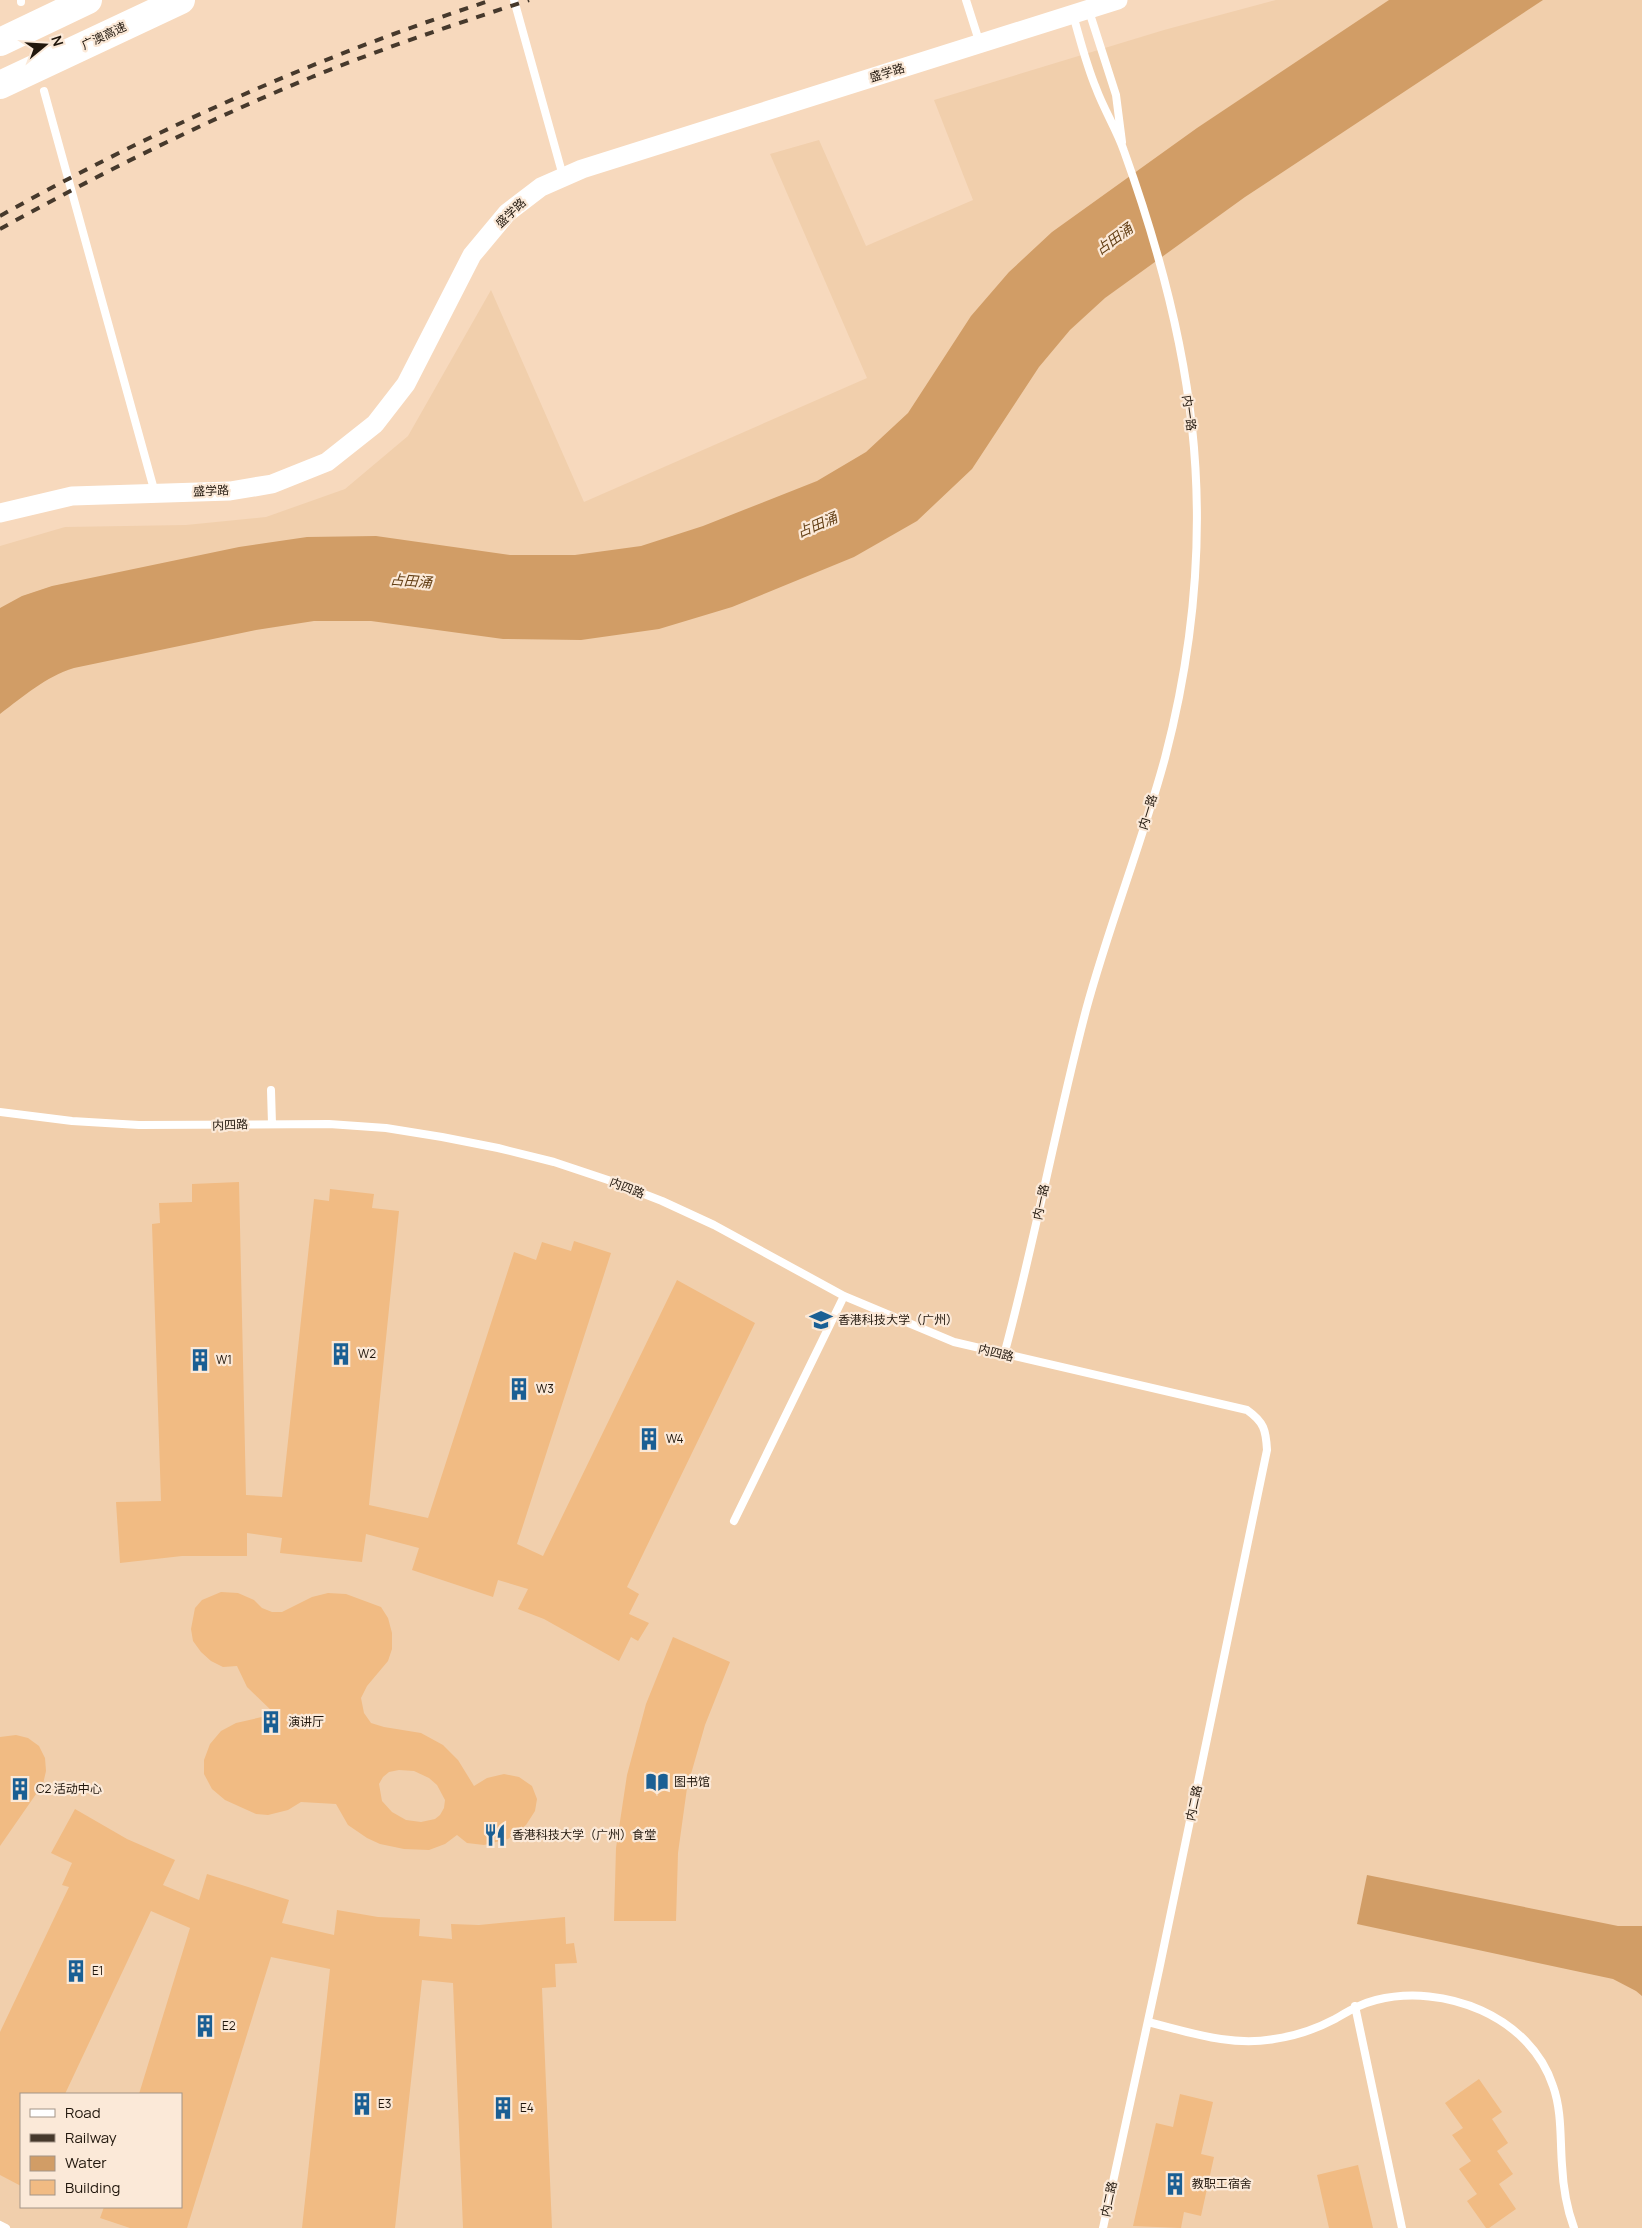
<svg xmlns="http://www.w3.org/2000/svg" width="1642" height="2228" font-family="Manrope,'Noto Sans SC',sans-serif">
<rect width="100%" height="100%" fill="#f7d9bd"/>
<path fill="#f1cfac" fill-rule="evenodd" d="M1276,0h366v2228h-1642v-1682l65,-19 121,-2 80,-8 79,-28 63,-53 83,-146 93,212 283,-124 -97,-224 49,-14 47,106 107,-46 -39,-100 230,-70zM21,2094h160v113h-160z"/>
<path fill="#d19d66" d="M1389,0h154l-298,197 -140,101 -35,32 -31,37 -67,102 -55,52 -63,36 -122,50 -73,22 -78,11 -78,-1 -132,-18h-57l-58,9 -182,38c-29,9 -50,28 -74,46v-106l22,-12 30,-10 187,-39 68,-10 69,-1 134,19h65l66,-9 62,-20 114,-45 49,-29 42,-39 63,-97 38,-44 43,-40 145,-104z
M1367,1875l251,51h24v70l-6,-5 -23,-12 -256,-55z"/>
<path fill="#f1bb83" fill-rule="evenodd" d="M239,1182l7,313 36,2 32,-298 15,2 1,-12 44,5 -2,14 27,3 -30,294 59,13 86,-266 22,8 6,-18 29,9 3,-10 37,12 -94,291 26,12 134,-276 78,43 -128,264 12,7 -10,20 20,9 -11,18 -7,-4 -12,24 -75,-42 -26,-10 10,-20 -30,-9 -5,17 -81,-27 7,-22 -53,-14 -4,28 -82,-9 2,-15 -35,-5v23h-65l-62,7 -4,-61 45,-1 -9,-277 8,-1 -1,-20 33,-1v-18z
M221,1592l17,1 16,7 8,8 10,4h10l30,-15 16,-4 18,1 35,13 7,11 4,15v16l-4,12 -21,25 -6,12 3,15 7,10 13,4 37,6 22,12 15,15 16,26 13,-8 17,-4 15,3 13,9 5,13 -2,12 -9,14 -18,14 -24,6 -17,-2 -10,-8 -12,9 -16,6 -25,-1 -24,-5 -13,-6 -19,-13 -12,-21 -35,-2 -13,8 -20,5 -12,-1 -31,-14 -13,-11 -8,-15v-14l6,-16 11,-13 15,-8 39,-9 -28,-27 -10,-21 -14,1 -12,-6 -10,-9 -8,-11 -2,-12 4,-21 7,-8zM399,1770l15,1 15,7 8,7 8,15 -1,8 -4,7 -5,4 -14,3 -15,-2 -14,-8 -10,-11 -3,-17 4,-7 6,-5z
M673,1637l57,25 -25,63 -18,63 -9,65 -2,68h-62l2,-73 11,-73 19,-71z
M16,1735l12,3 11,8 6,12 1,13 -3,13 -43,62v-109z
M75,1809l52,30 48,21 -12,25 36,15 8,-26 82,26 -7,23 52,12 3,-25 41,7 42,2 -1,17 33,3 -1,-15 28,1 86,-8 1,27 8,-1 3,20 -22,1 1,23 -14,1 10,240h-89l-10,-245 -31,-3 -27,248h-93l28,-259 -59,-12 -84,271h-57l-30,-10 4,-11h77v-113h-42l51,-166 -39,-17 -86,183h-44v92l-21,-11v-143l69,-145 -7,-2 10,-22 -21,-10z
M1479,2079l23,33 -10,7 16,24 -11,8 16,23 -14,10 17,25 -27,19h-3l-19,-27 10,-7 -18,-25 12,-8 -19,-26 11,-7 -18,-25z
M1180,2094l33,8 -12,52 13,3 -13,59 -17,-4 -3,16 -48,-2 23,-103 17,4z
M1358,2165l15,63h-44l-12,-53z"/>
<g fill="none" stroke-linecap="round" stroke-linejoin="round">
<path stroke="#fff" stroke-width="8" d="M21,0v2
M514,0l49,176
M966,0l14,44
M1089,11l27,84 6,47
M44,91l111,402
M271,1090l1,34
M0,1112l72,9 67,4 190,-1 57,4 56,9 56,11 56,14 54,18 54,21 52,24 130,71 110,46 293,68c17,12 19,20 20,40l-108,520 -56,258
M1004,1355c31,-114 52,-231 82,-345 23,-85 56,-167 79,-252 28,-107 39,-220 27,-331 -10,-94 -36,-187 -68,-276 -7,-21 -20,-41 -28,-63 -10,-24 -16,-49 -23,-73
M734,1521l110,-225
M1355,2006l47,222
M1148,2022c41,10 83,25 126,17 21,-3 42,-10 61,-20 14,-8 25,-15 41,-19 68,-17 154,16 177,86 9,25 7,53 9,79 1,20 5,44 12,63
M0,2225l6,3"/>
<path stroke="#fff" stroke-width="19" d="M0,513l72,-17 158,-5 42,-7 55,-22 48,-38 31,-40 66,-129 35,-42 34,-26 41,-18 536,-169"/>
<path stroke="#fff" stroke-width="28" d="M0,42l88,-42
M0,85l181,-85"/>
<path stroke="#46392c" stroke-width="4" stroke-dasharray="9 9" stroke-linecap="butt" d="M0,216c157,-88 322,-161 492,-216
M0,229c101,-56 205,-108 312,-152 71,-29 144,-53 217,-77"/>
</g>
<defs>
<symbol id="university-bare" viewBox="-9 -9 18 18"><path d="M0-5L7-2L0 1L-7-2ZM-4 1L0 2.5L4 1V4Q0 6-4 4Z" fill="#1a5f94" stroke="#fbe9d8" stroke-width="2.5" paint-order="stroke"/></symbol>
<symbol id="building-bare" viewBox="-9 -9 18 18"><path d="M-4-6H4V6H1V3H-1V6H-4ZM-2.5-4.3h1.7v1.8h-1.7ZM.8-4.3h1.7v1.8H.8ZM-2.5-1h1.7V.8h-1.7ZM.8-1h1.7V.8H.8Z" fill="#1a5f94" stroke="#fbe9d8" stroke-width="2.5" paint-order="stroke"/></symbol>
<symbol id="library-bare" viewBox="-9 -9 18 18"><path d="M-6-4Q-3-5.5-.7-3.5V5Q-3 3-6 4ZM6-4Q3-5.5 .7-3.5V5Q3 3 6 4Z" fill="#1a5f94" stroke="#fbe9d8" stroke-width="2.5" paint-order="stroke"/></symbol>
<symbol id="restaurant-bare" viewBox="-9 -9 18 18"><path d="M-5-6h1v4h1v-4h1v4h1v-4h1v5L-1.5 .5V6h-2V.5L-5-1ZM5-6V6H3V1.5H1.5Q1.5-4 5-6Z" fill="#1a5f94" stroke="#fbe9d8" stroke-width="2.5" paint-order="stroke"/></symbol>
</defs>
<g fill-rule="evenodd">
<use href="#university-bare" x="805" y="1304" width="32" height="32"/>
<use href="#building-bare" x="325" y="1338" width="32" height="32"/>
<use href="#building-bare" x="184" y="1344" width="32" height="32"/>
<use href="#building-bare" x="503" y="1373" width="32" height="32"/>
<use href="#building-bare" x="633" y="1423" width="32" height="32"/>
<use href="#building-bare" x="255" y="1706" width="32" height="32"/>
<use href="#library-bare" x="641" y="1766" width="32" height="32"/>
<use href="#building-bare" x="4" y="1773" width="32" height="32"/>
<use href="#restaurant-bare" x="479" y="1819" width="32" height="32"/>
<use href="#building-bare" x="60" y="1955" width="32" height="32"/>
<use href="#building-bare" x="189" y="2010" width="32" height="32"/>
<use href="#building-bare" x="346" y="2088" width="32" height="32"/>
<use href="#building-bare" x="487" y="2092" width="32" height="32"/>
<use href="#building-bare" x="1159" y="2168" width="32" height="32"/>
</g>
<g text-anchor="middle" stroke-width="4.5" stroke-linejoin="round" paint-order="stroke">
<g font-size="12" fill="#21170d" stroke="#fbe9d8">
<text transform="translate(104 36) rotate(-25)" y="4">广澳高速</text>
<text transform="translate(887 73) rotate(-17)" y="4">盛学路</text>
<text transform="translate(511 213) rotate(-43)" y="4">盛学路</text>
<text transform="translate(1189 413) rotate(82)" y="4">内一路</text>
<text transform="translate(211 491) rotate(-2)" y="4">盛学路</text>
<text transform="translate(1148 812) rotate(-73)" y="4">内一路</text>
<text transform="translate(230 1125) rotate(-2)" y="4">内四路</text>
<text transform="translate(627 1188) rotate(21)" y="4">内四路</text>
<text transform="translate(1041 1202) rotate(-78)" y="4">内一路</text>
<text transform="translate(996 1353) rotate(14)" y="4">内四路</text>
<text transform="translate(1194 1803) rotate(-78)" y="4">内二路</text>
<text transform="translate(1109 2199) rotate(-78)" y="4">内二路</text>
</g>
<g font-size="12" fill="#21170d" stroke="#fbe9d8" text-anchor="start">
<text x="838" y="1324">香港科技大学（广州）</text>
<text x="358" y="1358">W2</text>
<text x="216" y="1364">W1</text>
<text x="536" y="1393">W3</text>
<text x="666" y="1443">W4</text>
<text x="288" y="1726">演讲厅</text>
<text x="674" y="1786">图书馆</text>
<text x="36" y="1793">C2 活动中心</text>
<text x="512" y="1839">香港科技大学（广州）食堂</text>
<text x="92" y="1975">E1</text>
<text x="222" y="2030">E2</text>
<text x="378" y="2108">E3</text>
<text x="520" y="2112">E4</text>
<text x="1192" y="2188">教职工宿舍</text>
</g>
<g font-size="14" font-style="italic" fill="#654117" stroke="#fbe9d8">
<text transform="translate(1114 239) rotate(-36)" y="5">占田涌</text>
<text transform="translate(817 525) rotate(-23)" y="5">占田涌</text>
<text transform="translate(411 581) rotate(5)" y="5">占田涌</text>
</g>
</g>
<rect x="20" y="2093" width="162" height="115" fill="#fbe9d8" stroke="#a49587"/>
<rect x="30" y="2109" width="25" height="8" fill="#ffffff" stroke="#a49587"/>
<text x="65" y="2118" font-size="15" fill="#21170d">Road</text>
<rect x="30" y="2134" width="25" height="8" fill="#46392c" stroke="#a49587"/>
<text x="65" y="2143" font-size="15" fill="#21170d">Railway</text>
<rect x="30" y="2156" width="25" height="15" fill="#d19d66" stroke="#a49587"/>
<text x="65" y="2168" font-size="15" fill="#21170d">Water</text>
<rect x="30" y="2180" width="25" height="15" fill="#f1bb83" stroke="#a49587"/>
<text x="65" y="2193" font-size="15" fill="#21170d">Building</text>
<g transform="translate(45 45) rotate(72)" stroke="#fbe9d8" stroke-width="4" paint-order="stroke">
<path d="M0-4L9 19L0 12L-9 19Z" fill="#21170d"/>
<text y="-8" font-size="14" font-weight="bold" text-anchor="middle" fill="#21170d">N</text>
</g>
</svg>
